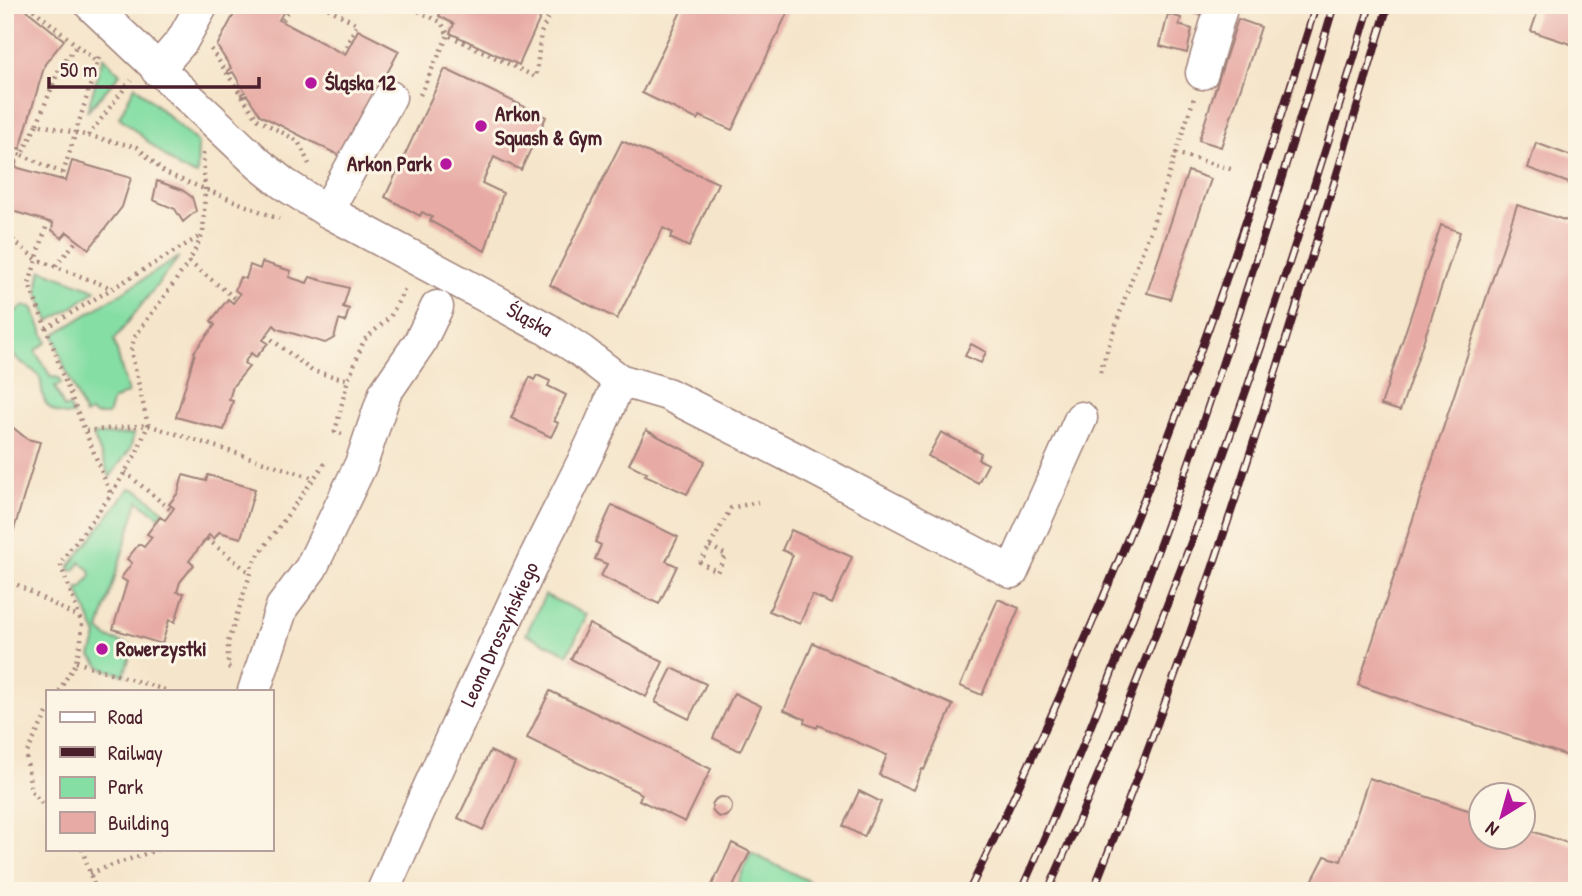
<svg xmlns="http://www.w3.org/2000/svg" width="1582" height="896" font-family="'Patrick Hand',sans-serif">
<rect width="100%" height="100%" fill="#fcf5e5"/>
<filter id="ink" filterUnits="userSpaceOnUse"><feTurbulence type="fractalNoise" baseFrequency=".0143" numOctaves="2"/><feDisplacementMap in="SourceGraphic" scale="14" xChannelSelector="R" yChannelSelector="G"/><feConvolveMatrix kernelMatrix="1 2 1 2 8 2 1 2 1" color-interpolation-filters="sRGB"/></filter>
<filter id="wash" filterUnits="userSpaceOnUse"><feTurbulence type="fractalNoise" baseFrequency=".00686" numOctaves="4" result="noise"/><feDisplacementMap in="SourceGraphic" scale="28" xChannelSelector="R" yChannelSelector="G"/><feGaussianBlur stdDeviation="1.57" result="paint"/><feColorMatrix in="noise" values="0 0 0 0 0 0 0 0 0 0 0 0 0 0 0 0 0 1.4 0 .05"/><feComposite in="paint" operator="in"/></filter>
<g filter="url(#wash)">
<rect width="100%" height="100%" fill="#f5e5ca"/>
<path fill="#85dea4" stroke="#687e68" stroke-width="2" d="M103,57l17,17 -33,38z
M135,86l63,57 -1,32 -18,-7 -60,-51z
M179,257l-65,83 14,53 -15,7 -5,15h-13l-5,-3 -5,3 -21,-49 -10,-31z
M42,270l54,20 -24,18 -23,13c-8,-20 -16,-30 -7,-51z
M24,306l8,1 15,35 -12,9 16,26 8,1 2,6 -6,3 9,21 5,-2 4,9c-13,1 -27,-5 -30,-19 -2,-7 0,-14 -5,-21 -6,-7 -15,-11 -22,-17 -14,-16 -12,-43 8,-52z
M134,434l-4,15 -20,28 -17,-42z
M130,488l9,3 25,20 -4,6 -22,-16 -39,129 9,8 25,8 -9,29 -22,-7 -11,-12 6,-20 -20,-48h5l9,-12 -1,-6 -10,-8 -5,8 -4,1 -2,-4z
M545,595l42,20 -19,39 -42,-20z
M751,853l78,38h-95z"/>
<g id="blocks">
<path fill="#e7aaa4" d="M14,5h6l44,35 -19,24 -25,85 -15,-5v-128z
M239,5h48l-8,15 66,35 13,-25 41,21 -57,106 -82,-42 -13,-20 -4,2 -2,-3 4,-2 -12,-20 -4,2 -2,-3 4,-3 -14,-22z
M440,5h106l-27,60 -69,-32 4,-9 -15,-8 2,-5 -3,-1z
M684,5h107l-59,125 -32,-14 -2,4 -56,-27z
M1193,5h11l-3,10 -9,-3z
M1540,5h37v41l-46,-15z
M1168,14l13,4 -2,7 13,4 -5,24 -27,-7z
M1238,19l23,8 -40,120 -22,-7z
M445,69l101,48 -25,53 -27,-13 -12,26 21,10 -18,58 -55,-30 2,-4 -10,-5 -2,4 -35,-19z
M622,141l96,42 -29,64 -19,-9 3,-5 -10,-5 -46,91 -67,-34z
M1536,143l41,15v28l-49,-18z
M5,157l12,4 -2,6 51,14 6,-20 59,17 -9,29 -33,42 -22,-17 -5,6 -10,-8 1,-7 -48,-14z
M1188,171l23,8 -41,120 -23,-6z
M157,181l25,9 10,7 4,14 -13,11 -8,-13 -22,-9z
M1517,205l60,19v542l-6,-2 3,-6 -216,-73z
M1441,225l19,7 -60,179 -19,-6z
M262,262l29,9 -2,6 18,6 3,-6 39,11 -6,19 6,2 -4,13 -6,-2 -5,18 -9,5 -47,-14 -4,-4 -11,15 5,3 -12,14 -5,-4 -7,10 5,4 -16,19 -4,14 4,1 -9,29 -48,-13 19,-64 -1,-1 21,-27 -4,-4 17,-22 5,4 7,-9 -5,-4 5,-13 6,2 4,-14 10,4z
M971,344l15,8 -5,11 -16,-7z
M537,375l13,6 -2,5 18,9 -12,26 4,2 -7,14 -40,-19 19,-41 4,3z
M5,421l22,18 13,3 -28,94 -7,-2z
M646,430l59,31 -18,33 -42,-19 2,-2 -18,-9z
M941,432l40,21 -3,6 10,5 -10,19 -50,-27z
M183,475l23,6 2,-6 47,14 -14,49 -22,-6 -5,7 -5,-4 -20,26 5,4 -14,17 -3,10 7,1 -9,29 -6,-2 -7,24 -49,-15 14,-47 -6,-4 11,-15 -5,-4 12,-15 5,3 8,-10 -5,-3 13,-17 5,3 9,-12 -5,-4 9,-11z
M612,505l66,32 -12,24 11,5 -18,38 -58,-28 6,-12 -12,-5 6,-14 -6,-3z
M791,530l61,27 -20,47 -20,-9 -12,29 -31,-13 24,-56 -11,-5z
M998,599l21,9 -37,87 -22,-9z
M589,624l74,38 -17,35 -75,-38z
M813,643l140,62 -29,65 -2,-1 -9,21 -34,-15 8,-20 -69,-30 -1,3 -13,-5 1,-4 -21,-9z
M672,668l34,16 -17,35 -34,-17z
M550,691l161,78 -26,53 -46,-22 3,-6 -115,-56z
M734,693l27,13 -21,45 -27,-13z
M490,751l25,12 -32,67 -25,-12z
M1369,778l111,36v22h42v-8l55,18v45h-270l18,-35 16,5z
M859,791l22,11 -17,35 -21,-11z
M712 807a10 10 0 1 1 20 0a10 10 0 1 1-20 0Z
M732,843l18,9 -19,39h-22z"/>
</g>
</g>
<g filter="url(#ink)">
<use href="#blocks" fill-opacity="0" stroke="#a0827a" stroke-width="2"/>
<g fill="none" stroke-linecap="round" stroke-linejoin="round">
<defs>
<g id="minor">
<path id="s1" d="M91,5l168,159 25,20 43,27 220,118 34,22 38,29 48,14 123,62 222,116 69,-154"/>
<path d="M157,70l25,-29 20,-36"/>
<path d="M1202,73l20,-68"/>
<path d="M327,211l63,-114"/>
<path d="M254,691l28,-84 29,-39 50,-104 24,-71 35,-51 17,-35"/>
<path id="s2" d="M383,891c49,-111 99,-220 150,-329 29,-60 63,-119 86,-182"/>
</g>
</defs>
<use href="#minor" stroke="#a0827a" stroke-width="35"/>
<path stroke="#a0827a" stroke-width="4.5" stroke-dasharray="2 5" stroke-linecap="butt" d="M28,5l69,57
M322,5l35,19 -14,28
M406,5l35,17 7,13 88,42 5,-44 13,-28
M283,20l8,-15
M211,49l46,70 41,22 11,23
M420,95l28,-60
M37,124l23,-57 17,-21
M88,136l43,-56
M5,151l17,4 15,-31 100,23 28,26 114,46
M1175,153l59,17
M22,155l40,18
M61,180l39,-126
M48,221l-19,63 25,65 7,22 50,124
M5,228l9,13 22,18 75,29
M189,262l47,37
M56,266l21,-26
M46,328l156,-93
M266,335l46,36 37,9
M1100,372l28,-83 23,-60 43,-131
M86,431l62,-6 166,53
M342,434l-7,-2 12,-49 17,-43 26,-23 16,-30
M125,472l47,39
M207,539l43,34
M710,546l16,9 -9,17 -17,-10z
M710,546l21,-38 27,-6
M5,578l74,40
M76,662l92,29
M230,668l-2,-1v-25l21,-64 3,-14 73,-101 3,1
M59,691l17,-29 5,-21 1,-17 -22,-61 51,-68 25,-41 12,-29 -17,-74 3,-13 55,-76 14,-28 2,-44 -2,-38
M47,713l-21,42 5,36 16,18
M82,849l14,42
M90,873l69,-24"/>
<use href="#minor" stroke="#fff" stroke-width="32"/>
<defs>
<path id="rail" d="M969,891c77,-159 149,-320 211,-485 50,-132 94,-266 136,-401
M1021,891c128,-286 224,-586 313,-886
M1048,891c73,-165 140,-333 199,-503 44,-126 84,-254 123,-383
M1093,891c55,-138 106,-278 151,-419 50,-155 97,-311 144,-467"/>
</defs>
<use href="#rail" stroke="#4a1f2b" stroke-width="8"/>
<use href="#rail" stroke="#fcf5e5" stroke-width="5" stroke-dasharray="16" stroke-linecap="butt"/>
</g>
</g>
<g fill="#b5179e" stroke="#fcf5e5" stroke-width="2.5">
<circle cx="311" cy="83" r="7"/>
<circle cx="481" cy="126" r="7"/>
<circle cx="446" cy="164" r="7"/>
<circle cx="102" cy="649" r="7"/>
</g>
<g text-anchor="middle" stroke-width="6" stroke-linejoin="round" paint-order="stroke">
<g font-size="21" font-weight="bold" fill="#4a1f2b" stroke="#fcf5e5" text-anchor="start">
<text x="325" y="90">Śląska 12</text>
<text x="495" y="121">Arkon<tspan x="495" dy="24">Squash &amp; Gym</tspan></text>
<text x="432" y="171" text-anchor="end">Arkon Park</text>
<text x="116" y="656">Rowerzystki</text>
</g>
<g font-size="21" fill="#4a1f2b" stroke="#fcf5e5">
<text dy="7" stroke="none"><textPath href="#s1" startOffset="544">Śląska</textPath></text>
<text dy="7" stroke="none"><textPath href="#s2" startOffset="282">Leona Droszyńskiego</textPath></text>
</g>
</g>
<rect width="1582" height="896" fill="none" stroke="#fcf5e5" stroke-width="28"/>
<rect x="46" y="690" width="228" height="161" fill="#fcf5e5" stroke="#b59f9b" stroke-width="2"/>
<rect x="60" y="712" width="35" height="10" fill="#ffffff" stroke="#b59f9b" stroke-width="2"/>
<text x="108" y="724" font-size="21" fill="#4a1f2b">Road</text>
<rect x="60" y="747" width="35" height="10" fill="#4a1f2b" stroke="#b59f9b" stroke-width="2"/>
<text x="108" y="760" font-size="21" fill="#4a1f2b">Railway</text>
<rect x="60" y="777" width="35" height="21" fill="#85dea4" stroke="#b59f9b" stroke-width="2"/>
<text x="108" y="794" font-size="21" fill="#4a1f2b">Park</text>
<rect x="60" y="812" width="35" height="21" fill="#e7aaa4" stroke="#b59f9b" stroke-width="2"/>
<text x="108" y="830" font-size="21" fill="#4a1f2b">Building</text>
<g transform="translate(1502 816) rotate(217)"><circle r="33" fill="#fcf5e5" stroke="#b59f9b" stroke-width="2"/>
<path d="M0-5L12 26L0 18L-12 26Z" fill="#b5179e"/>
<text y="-10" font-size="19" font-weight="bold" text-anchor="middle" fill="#4a1f2b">N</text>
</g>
<path d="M49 77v10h210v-10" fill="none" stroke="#4a1f2b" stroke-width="3.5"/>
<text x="60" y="77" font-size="21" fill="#4a1f2b" stroke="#fcf5e5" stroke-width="5" paint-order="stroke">50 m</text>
</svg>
